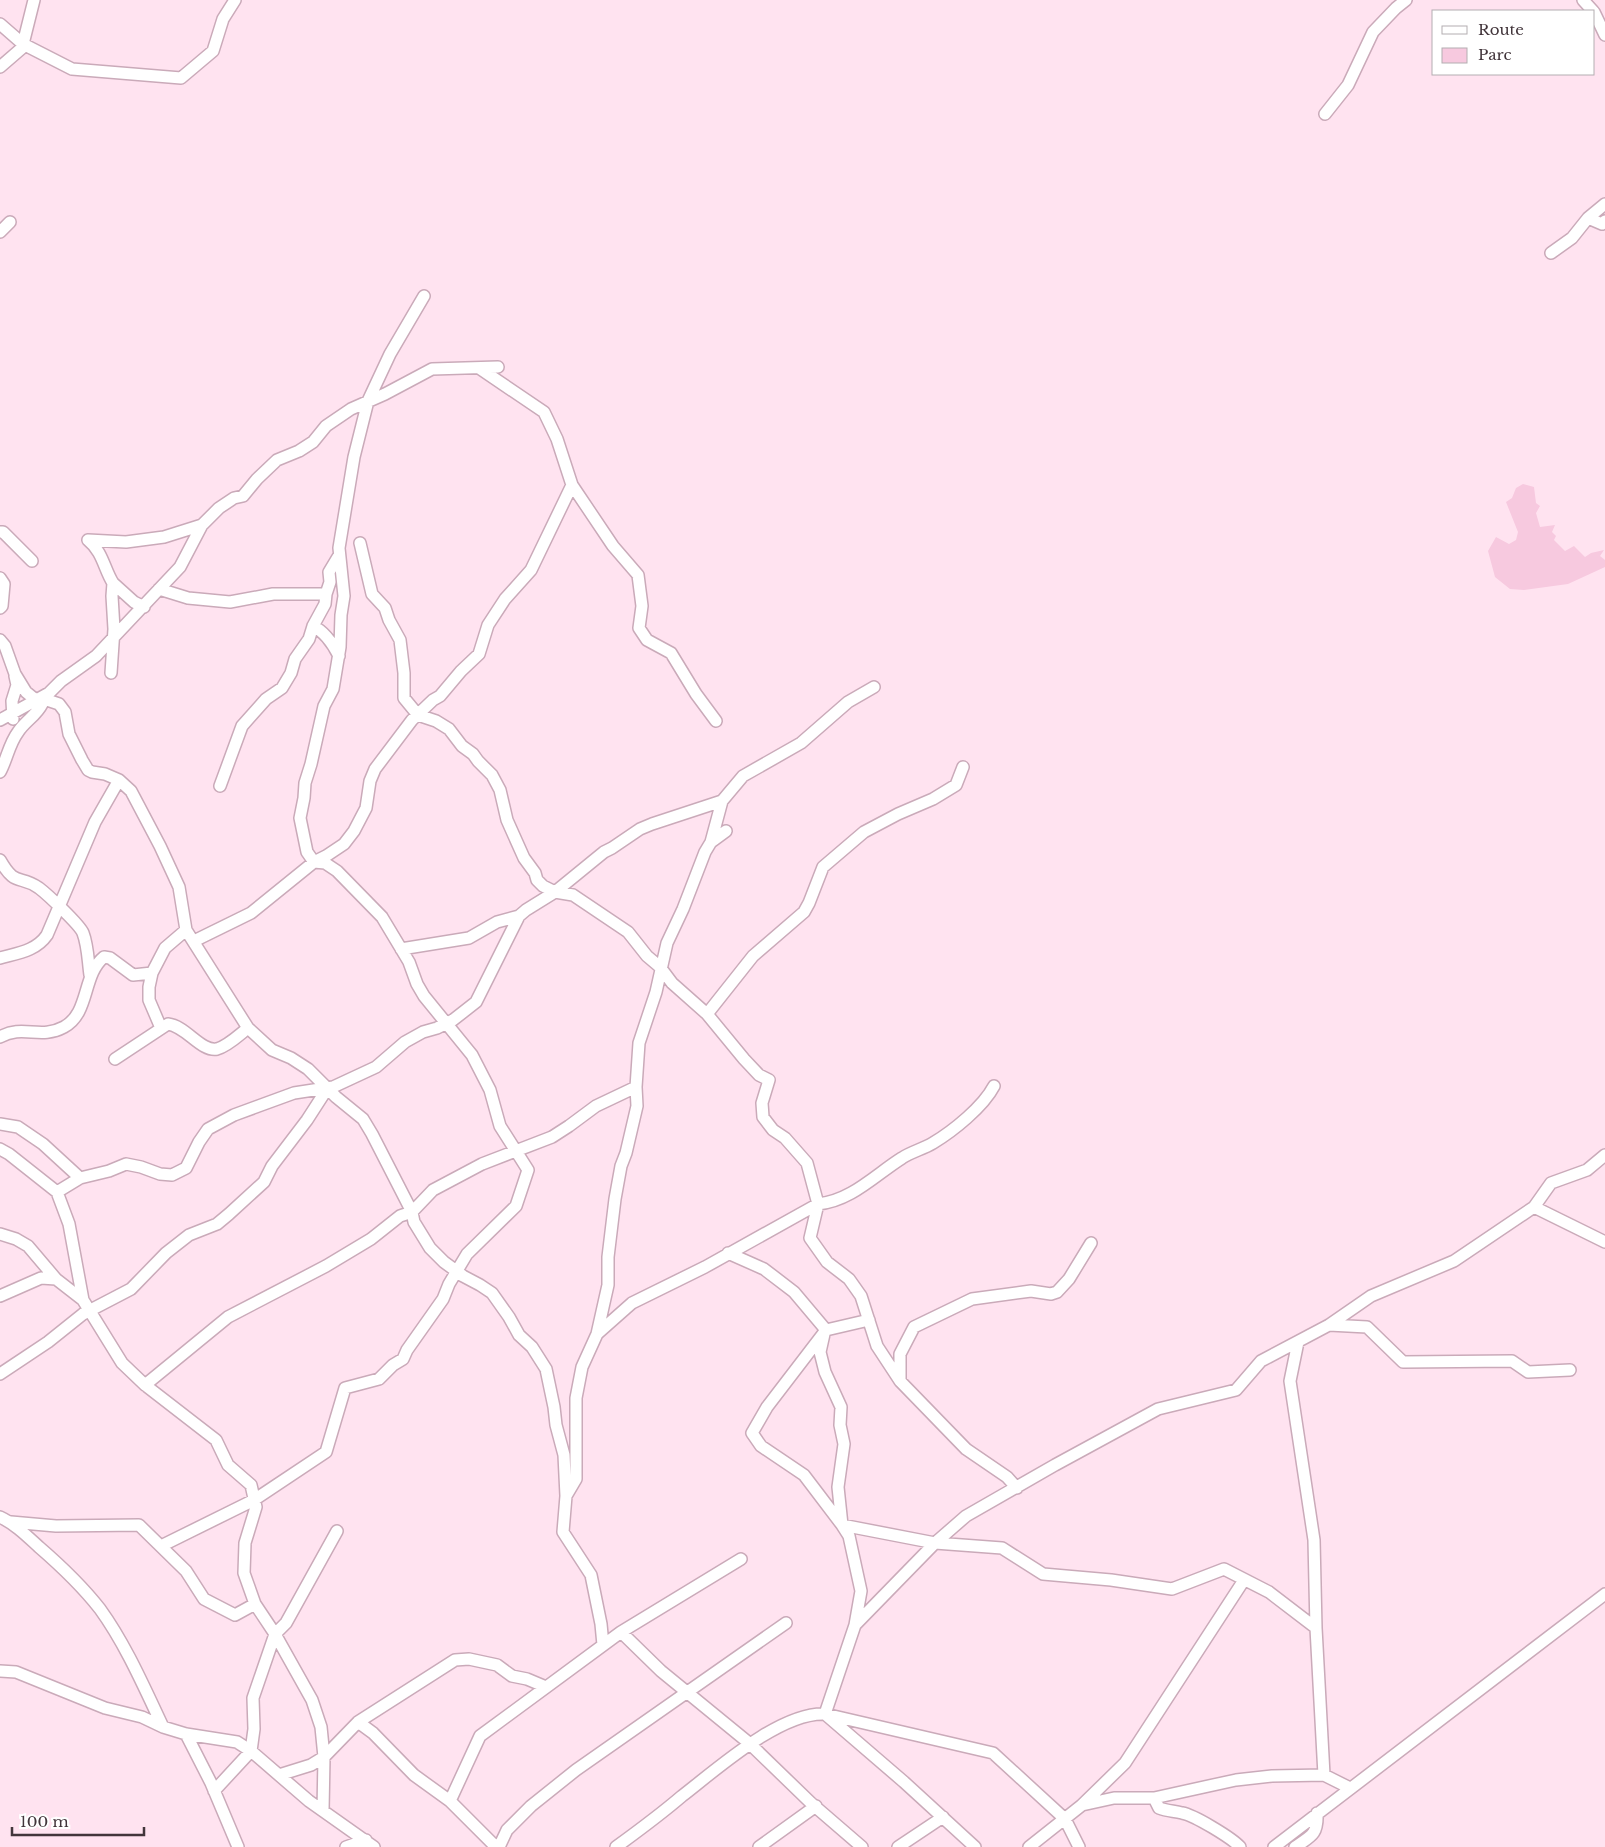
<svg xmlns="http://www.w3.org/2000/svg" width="1605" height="1847" font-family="'Libre Baskerville',serif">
<rect width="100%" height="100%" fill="#ffe3f0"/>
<path fill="#f7c9df" d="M1523,484l11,3 2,16 4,3 -4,7 4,14 15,-2 -3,7 4,4 -2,4 11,11 9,-5 11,11 6,-4 13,-3 -4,6 5,4v7l-37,17 -44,6 -14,-1 -15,-12 -7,-26 8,-14 13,7 7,-4 2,-8 -12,-30 6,-4 4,-10z"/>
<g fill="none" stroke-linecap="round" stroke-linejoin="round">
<defs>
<path id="minor" d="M1583,0l10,11
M1594,12l11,23
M0,24l23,20 49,25 109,9 32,-27 10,-32 12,-19
M0,67l22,-19 12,-48
M1325,114l23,-29 25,-53 23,-24 10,-8
M1588,218l14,6 3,-3
M0,232l10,-10
M1551,253l21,-15 16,-20 17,-14
M479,368l65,44 13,27 15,46 41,61 25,29 4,31 -3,22 8,12 24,13 25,41 20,27
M0,532h3l29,29
M88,540l38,2 38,-5 38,-12 17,-17 15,-10 9,-2 14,-17 20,-19 22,-9 14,-9 13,-16 25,-17 34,-15 47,-25 66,-2
M88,540c15,12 16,29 25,43l-1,13 2,33 -3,44
M360,543l12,51 13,14 4,12 11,20 4,33v25l14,17 18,6 13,8 13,17 11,8 5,7 14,14 8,15 7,30 17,38 11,15 2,7 6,6 12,6 18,3 55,37 19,24 13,11 12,16 35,31 37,45 15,16 10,5 -7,23 1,14 10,13 12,8 22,25 11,41 -8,34 17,24 22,17 12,17 16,50 23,35 66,68 41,28 10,11
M0,578l4,6 -2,22 -2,2
M113,583l21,19 10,5
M159,589l29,9 42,4 43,-8h53l4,-12 -1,-10 9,-15
M313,626c12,6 20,18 26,30
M0,640l5,6 10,28 11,18 11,9 10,-1 12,4 6,8 4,22 13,26 6,10 4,2 13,2 14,6 12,11 29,55 19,41 7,43 62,98 24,22 19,8 17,11 28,28 27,22 9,15 40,78 2,10 16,26 14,14 19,14 17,9 12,8 17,24 10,18 13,12 14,22 8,38 2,18 8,30 2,41 -3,36 28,43 10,49 2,21
M13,719l-1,-18 5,-16 -2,-9
M0,720l49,-27 12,-12 35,-25 84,-89 22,-42
M0,772c7,-13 9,-28 18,-40 7,-11 18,-16 24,-28l-5,-3
M220,786l22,-60 24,-27 16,-11 9,-15 4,-14 14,-20 4,-13 12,-22 1,-10
M711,842l11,-41
M0,860c16,28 19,14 39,28 8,6 41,37 44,45 5,13 5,28 7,42
M194,941l57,-28 63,-51 12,-6 18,-12 10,-13 12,-23 4,-27 5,-12 37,-49 21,-20 7,-4 21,-25 18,-17 9,-29 17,-26 26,-29 41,-85
M401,949l68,-11 28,-16 22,-6 7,-6 29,-18 49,-40 8,-4 28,-19 12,-5 70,-23 21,-25 58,-33 47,-41 26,-15
M0,958c18,-5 36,-7 47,-23l48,-113 24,-42
M707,1014l46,-58 51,-44 5,-9 14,-36 41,-35 34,-18 35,-15 23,-14 7,-18
M161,1028l-12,-28v-13l3,-14 13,-25 21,-18
M0,1037c23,-13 40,3 64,-10 26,-14 18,-52 40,-70l6,1 23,17 19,-2
M115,1059l53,-35c18,2 33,28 49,25 11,-3 22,-14 31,-21
M0,1124l18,3 25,17 37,34
M0,1149l9,5 48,38 12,32 14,76 39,63 23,22 71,55 12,25 23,20 5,22 -11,36 -1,30 11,31 20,30 37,66 9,27 3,30 -1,54
M57,1192l23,-14 29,-7 17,-7 15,3 19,7 12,1 14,-7 13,-26 9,-13 26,-14 60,-22 39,-6 43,-20 29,-25 18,-10 14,-4 16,-8 23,-18 43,-86
M1534,1207l71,35
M0,1234l16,5 12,7 28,33 27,21
M728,1253l36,16 30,23 32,38
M0,1296l41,-18 15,1
M869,1320l-43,10 -59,77 -15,26 9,13 43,29 38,50 93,18 67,5 41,26 68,6 61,9 52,-20 45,23 47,36
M1329,1325l38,2 36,35 109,-1 16,11 42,-2
M597,1334l35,-31 73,-36 113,-63c33,-3 57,-29 84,-46 9,-6 21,-9 31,-15 20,-12 50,-36 61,-57
M824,1334l-4,18 5,20 16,35 -1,18 4,19 -6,43 4,38 7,11 12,55 -6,34
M1298,1342l-8,39 24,159 2,88 8,147
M0,1374l48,-32 35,-28 48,-25 35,-36 23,-18 28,-11 12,-10 35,-32 8,-16 35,-46 20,-31
M900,1381v-27l14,-27 58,-28 59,-8 20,3 6,-2 12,-13 22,-36
M145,1385l83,-68 98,-51 45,-27 29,-23 12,-4 21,-22 49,-26 70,-27 17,-11 27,-20 40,-19 3,-44 17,-51 11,-49 16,-34 22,-57 6,-10 15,-11
M566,1496l10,-17v-81l6,-31 15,-33 11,-49v-28l7,-58 6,-33 5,-13 11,-47 -1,-19
M0,1517c15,7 27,19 39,30 22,19 43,39 61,62 26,36 44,78 63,118
M11,1522l45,4 83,-1 47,46 18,28 31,16 20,-11
M161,1546l93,-46 72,-48 19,-64 34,-9 14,-14 10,-6 4,-9 36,-51 6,-15 18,-30 49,-48 12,-36 -28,-44 -10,-36 -18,-35 -48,-59 -7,-12 -8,-22 -27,-45 -45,-46 -12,-8 -11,-1 -7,-10 -7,-34 4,-20 1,-15 6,-19 13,-58 9,-17 7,-42 1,-32 3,-19 -5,-48 15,-91 14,-56 22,-47 34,-58
M621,1632l40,39 88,72 62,60 51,44
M0,1671l16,1 89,36 37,9 21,10 23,7 51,8 14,9 58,50 65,46
M358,1722l15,11 41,42 36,26 46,46
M186,1734l25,49 27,64
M279,1775l32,-10 13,-8 34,-35 97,-62 14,-1 28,6 15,11 15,3 19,8
M214,1791l37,-40 3,-22 -1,-31 22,-64 11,-11 51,-92
M1154,1798l5,10c8,3 15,3 23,5 12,2 50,25 58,34
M450,1801l30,-65 141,-104 120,-73
M1082,1805l43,-42 119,-183
M346,1847l20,-7
M499,1847l8,-17 24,-24 45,-36 210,-147
M616,1847c22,-16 45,-33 66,-51 35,-27 98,-84 143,-82l79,68 71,65
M759,1847l57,-41
M898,1847l45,-30
M1029,1847l53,-42 32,-7h40l82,-18 36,-4 52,-1 26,13
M1079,1847l-14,-28 -72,-66 -168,-39 30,-89 80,-82 31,-27 89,-51 103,-56 78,-19 25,-29 68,-36 42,-29 83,-35 80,-54 17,-24 36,-13 18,-15
M1274,1847l331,-253
M1295,1847c17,-11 23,-13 22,-34"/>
</defs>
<use href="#minor" stroke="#caaab9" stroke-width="14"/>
<use href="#minor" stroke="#fff" stroke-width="11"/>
</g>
<rect x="1432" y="10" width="162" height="65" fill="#ffffff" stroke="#b3aeb1"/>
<rect x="1442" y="26" width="25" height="8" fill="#ffffff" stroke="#b3aeb1"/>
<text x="1478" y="35" font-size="15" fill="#42353b">Route</text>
<rect x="1442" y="48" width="25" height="15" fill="#f7c9df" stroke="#b3aeb1"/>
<text x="1478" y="60" font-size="15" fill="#42353b">Parc</text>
<path d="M12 1827v8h132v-8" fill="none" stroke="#42353b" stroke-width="2.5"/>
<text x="20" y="1827" font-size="15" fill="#42353b" stroke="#ffffff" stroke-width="4" paint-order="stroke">100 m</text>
</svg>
